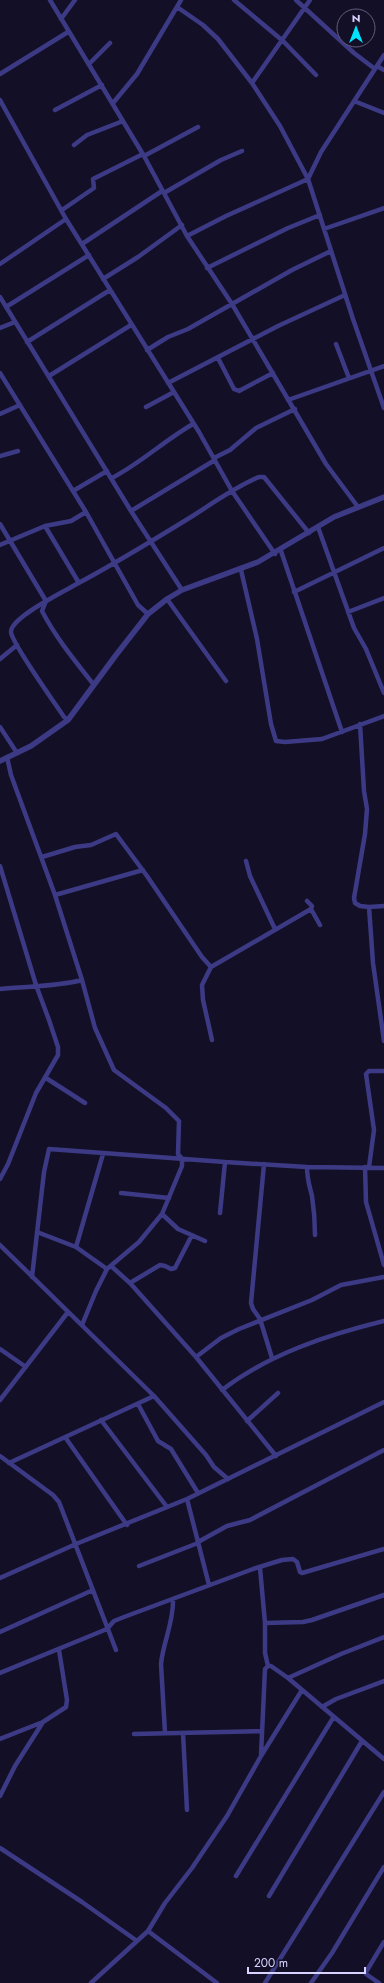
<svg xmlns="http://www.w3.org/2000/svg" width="384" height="1983" font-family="Jost,sans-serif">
<rect width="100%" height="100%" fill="#130f26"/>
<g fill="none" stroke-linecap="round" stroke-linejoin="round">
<path stroke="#3d3a85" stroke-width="4.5" d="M50,0l94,156 43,80 45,68 94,160 32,43
M234,0l49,41 33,34
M296,0l58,53 21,16
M177,7l26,18 15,14 34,44 28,43 28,53 45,140 31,89
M61,19l14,-19
M90,63l20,-20
M377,66l7,4
M0,74l68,-42
M252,83l58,-83
M0,100l66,119 133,213 33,59 43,63
M354,101l30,12
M113,103l24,-29 44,-74
M55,110l47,-25
M74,145l13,-10 36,-14
M144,156l54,-29
M164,193l57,-33 21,-9
M62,210l32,-22 -1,-9 50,-25
M324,229l60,-21
M187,236l39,-20 82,-37 13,-27 63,-97
M82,244l80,-53
M0,264l66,-45
M207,268l81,-40 32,-13
M103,279l35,-22 44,-32
M0,297l131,214 51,79
M6,307l83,-52
M0,328l15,-6
M27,342l83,-52
M336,344l13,34
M147,350l21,-13 20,-8 104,-59 39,-19
M218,358l16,31 5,2 34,-18
M0,373l73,118
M49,376l82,-51
M168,383l110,-57 67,-31
M288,400l96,-34
M146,407l28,-15
M0,414l20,-9
M0,456l18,-5
M214,458l16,-8 26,-22 39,-19
M112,478c29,-15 53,-38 81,-54
M131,511l84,-51
M86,512l-13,-21 34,-20
M0,524l46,77 -4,10c14,27 33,50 52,74
M45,526l34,57
M318,527l36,101 12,21 18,44
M0,545l45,-19 26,-5 15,-9 52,93 10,9
M281,551l61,181
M241,570l16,69 14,85 5,17 9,1 37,-3 62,-23
M294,592l90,-44
M167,599l59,82
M348,612l36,-14
M0,659l17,-14
M68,720l-4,-3c-9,-14 -52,-73 -53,-85 -1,-14 50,-39 62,-46 40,-21 79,-45 118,-69 22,-14 44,-30 68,-40h5l45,56
M360,724l4,67 3,18 -2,25 -11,64 1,5 5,3 9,1 15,-1
M0,727l17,26
M7,757l4,18 44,120 27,85
M42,857l33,-10 16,-2 25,-11 31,42 55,81 9,10 100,-58 9,16
M246,861l4,15 25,53
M0,866l36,119 13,35 9,27v8l-22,38 -28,71 -8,15
M55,895l88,-25
M307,901l5,5 -1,3
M369,907l4,56 11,78
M211,967l-9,18 1,15 9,40
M0,989c27,-3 55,-2 82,-9l13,48 19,42 52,38 13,13 -1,33 4,5v7l-20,48 -23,28 -32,27 -11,22 -14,34
M46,1078l39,25
M264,1164l-13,139 2,6 7,10 12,39
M307,1167c0,12 2,17 5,29 2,13 3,25 3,39
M365,1167l1,35 18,63
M369,1167l5,-37 -8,-56 3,-3h15
M121,1193l48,5
M220,1213l5,-51
M162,1214l16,15 27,12
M37,1232l39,15 31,22
M0,1245l154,151 52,59 8,12 14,12
M76,1247l27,-93
M111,1266l19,17 66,74 80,99
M32,1277l12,-105 5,-23 176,13 82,5 77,1
M130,1283l30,-18 5,1 6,3 4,-1 17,-33
M0,1349l26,18
M196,1357l25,-19 18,-9 73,-29 29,-15 43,-8
M222,1390c47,-36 105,-55 162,-69
M0,1400l68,-88
M138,1404l20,37 13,8 27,44
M101,1420l66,87
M247,1421l31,-28
M65,1437l62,88
M0,1456l53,39 6,7 57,148
M9,1463l145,-67
M187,1499l22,86
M198,1542l29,-16 23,-6 134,-70
M139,1566l59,-23
M260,1568l5,55v30l3,13
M0,1578l76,-34 111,-45 197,-97
M265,1623l38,-1 9,-2 72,-25
M0,1632l93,-42
M0,1673l107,-44 7,-8 10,-4 129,-48 29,-9 11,-1 4,3 3,10 2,1 82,-24
M288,1678l53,-24 43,-17
M322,1707l14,-8 48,-18
M165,1733l-4,-69c2,-22 13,-42 12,-65
M183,1733l4,77
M134,1734l128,-3
M0,1739l43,-17 23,-15 1,-7 -8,-50
M261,1755l4,-86 3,-3h3l17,12 96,81
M0,1796l15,-30 28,-44
M0,1848l82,54 55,39
M236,1876l97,-158
M269,1896l93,-155
M91,1983l57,-52
M217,1983l-69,-52 17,-28 27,-35 35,-52 34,-60 41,-66
M265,1983l119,-191
M311,1983l21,-30 52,-86
M379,1983l-13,-9v-2l18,-30"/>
<path stroke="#3d3a85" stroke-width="5.5" d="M0,761l31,-15 37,-26 48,-65 32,-41 19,-15 15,-9 76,-28 76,-45 50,-20"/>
</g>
<g transform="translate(356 28)"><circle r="19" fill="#130f26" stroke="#625e7d"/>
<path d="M0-3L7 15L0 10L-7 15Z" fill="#00e5ff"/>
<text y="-6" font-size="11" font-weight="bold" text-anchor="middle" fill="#d9d4ff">N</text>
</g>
<path d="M248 1967v6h117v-6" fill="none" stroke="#d9d4ff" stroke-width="2"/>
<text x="254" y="1967" font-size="12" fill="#d9d4ff" stroke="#130f26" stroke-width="3" paint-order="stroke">200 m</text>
</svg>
